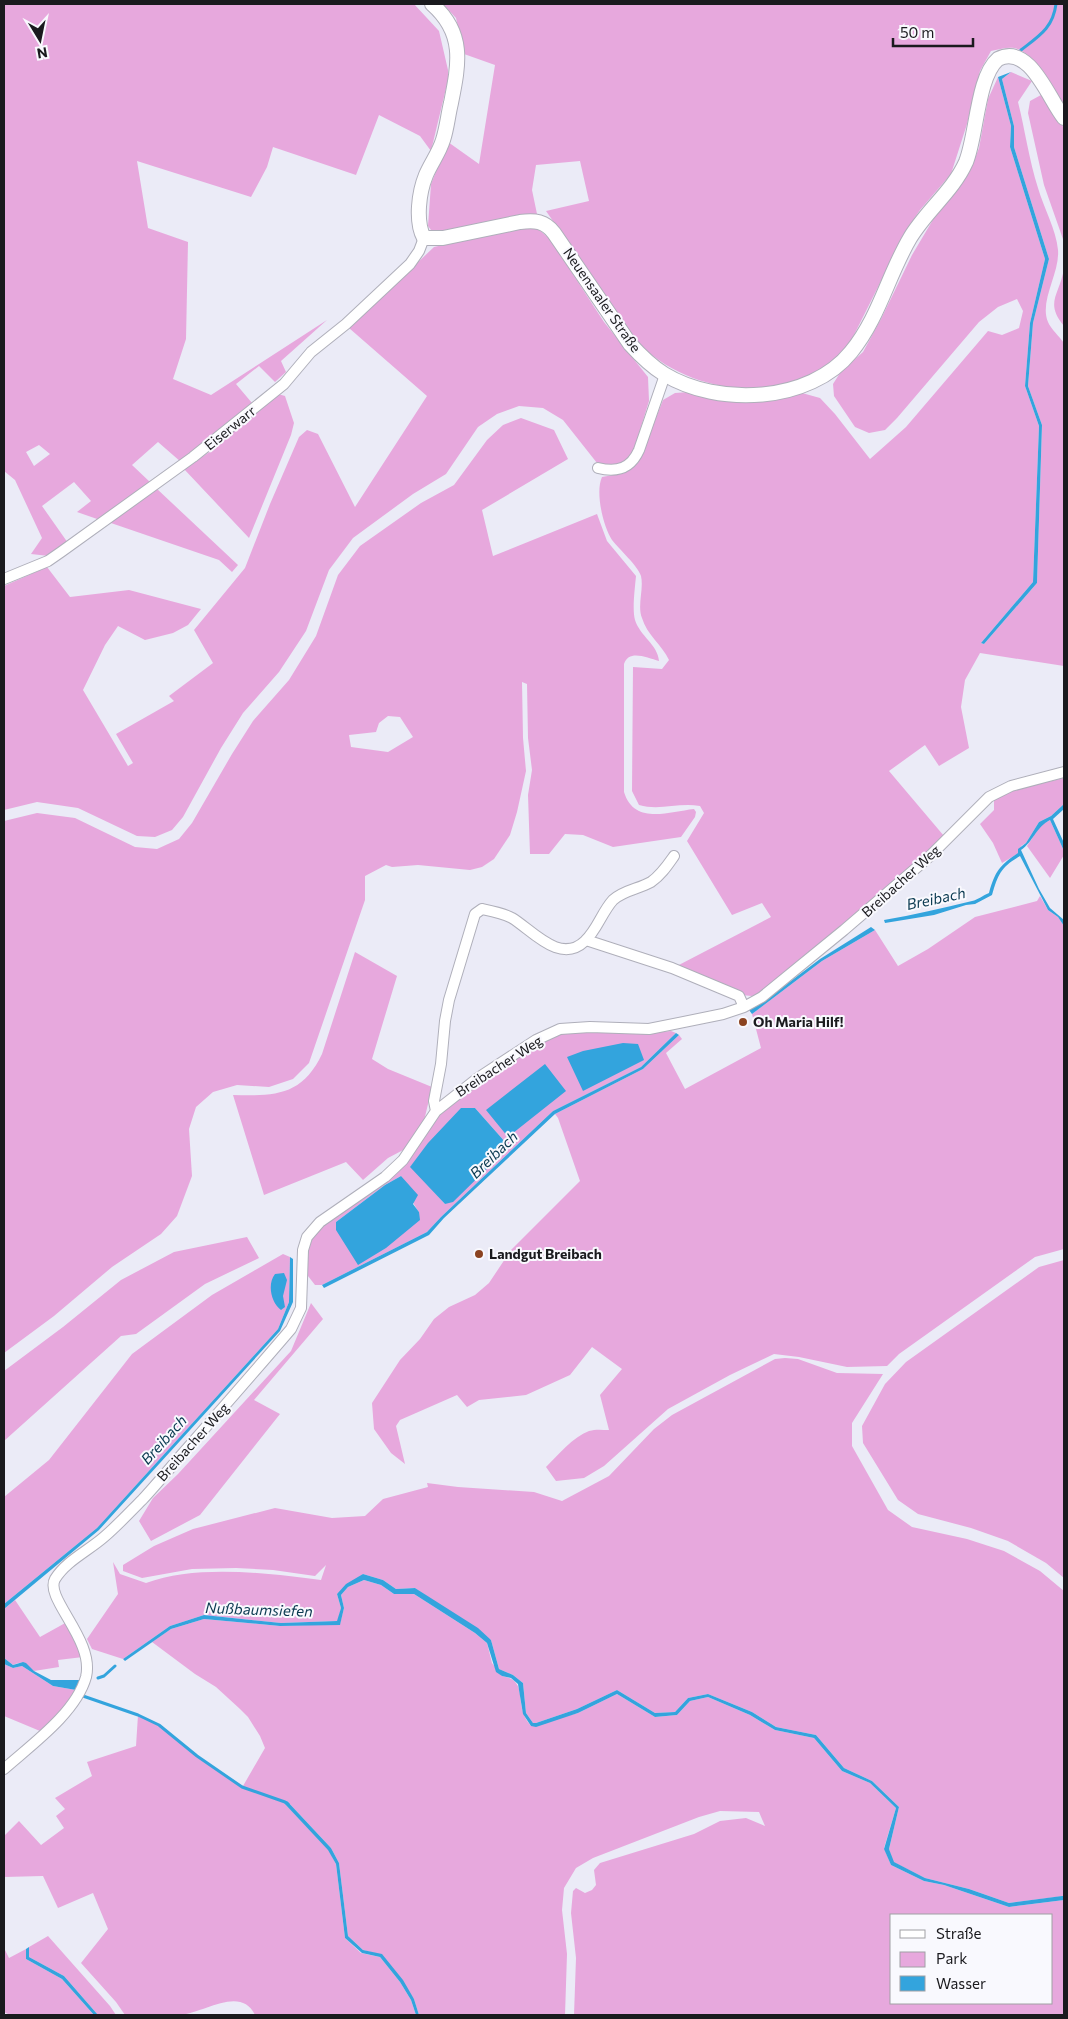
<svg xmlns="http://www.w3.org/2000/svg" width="1068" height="2019" font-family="Commissioner,sans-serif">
<rect width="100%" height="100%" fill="#ebebf7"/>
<path fill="#e7a8dd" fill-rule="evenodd" d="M4,4h410l25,27 9,39v10l-17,71 -11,-15 -41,-21 -23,60 -83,-28 -6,20 -16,30 -114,-36 11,67 40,14 -2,97 -13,40 38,16 116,-75 -46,41 5,11 -11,10 -16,-16 -23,18 16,19 -71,59 -23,-20 -26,23 19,18 -51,37 -23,-8 14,-11 -17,-19 -32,24 26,37 -19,13 -18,-2 11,-16 -27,-58 -11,-9zM39,445l11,9 -16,12 -8,-14z
M443,4h621v102c-12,-18 -23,-44 -42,-55 -9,-6 -21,-2 -31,0l-11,20 -13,53 -16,50 -31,36 -13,19 -59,118c-23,27 -58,42 -94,42 -43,-1 -82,-14 -114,-44 -17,-16 -29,-38 -42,-58 -17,-25 -34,-51 -52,-76l43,-10 -9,-40 -44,4 -4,25 5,24 -86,17 -20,-1 -3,-4 3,-42 17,-42 31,22 16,-99 -31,-11 -8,-36z
M1011,72l21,9 -14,21c7,28 11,58 20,86 6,21 18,41 20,62 2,23 -19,51 -10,72 3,7 11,14 16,21v323l-84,-13 -15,27 -4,27 8,41 -30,18 -14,-21 -36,26 55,65 -18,19 -168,139 -6,2 -11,-1 -66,-28 96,-50 -9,-14 -30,12 -45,-74 17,-28 -4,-7c-21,-4 -40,5 -61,-1l-7,-14 1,-124 29,2 7,-9c-7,-15 -22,-25 -27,-42 -5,-12 2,-29 -1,-42 -3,-10 -22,-27 -29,-36 -9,-14 -17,-48 -10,-63l22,-4 14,-10 25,-63 12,-7 14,-1 19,6 37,5 36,-4 21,-6 18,5 15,16 35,45 36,-32 82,-96 14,4 17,-7 4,-17 -6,-12 -19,8 -19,15 -82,96 -12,12 -16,3 -14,-6 -21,-31 -1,-12 7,-11 23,-21 18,-33 31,-64 22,-37 35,-45 10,-25 9,-49 10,-22 13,49 -1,21 35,112 -15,64 -5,63 14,40 -6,156 -52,61 3,1 53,-61 5,-158 -14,-39 5,-63 16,-64 -35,-112v-21l-12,-47z
M1041,95l23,33v114l-20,-57 -16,-72 2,-12z
M522,227l16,2 12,10 54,83 44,55 1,24 -16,52 -9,10 -12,3 -15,-3 -34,-43 -20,-12 -24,-2 -22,8 -19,13 -32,47 -33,20 -60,44 -24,32 -23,61 -27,41 -36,41 -22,35 -38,69 -11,13 -17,7 -18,-1 -59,-28 -41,-6 -33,8v-224l43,-19 23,30 59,-7 72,19 -13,16 -15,8 -28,7 -27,-14 -13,19 -22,45 45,76 5,-3 -17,-29 58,-33 -5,-5 44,-33 -19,-33 51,-62 25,-64 29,-67 8,-7 11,4 37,73 72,-111 -78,-68 85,-81z
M1064,268v58c-20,-24 -4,-31 0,-58z
M278,394l7,2 9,27 -3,12 -42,103 -65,-69 27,-18z
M521,418l33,12 14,29 -86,51 11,46 104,-42 10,27 29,35c-1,11 -4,34 -1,44 5,16 23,25 24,41 -12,-3 -30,-12 -35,3v128c10,33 44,20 70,17l2,3 -1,5 -14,20 -68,10 -30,-12 -18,-1 -16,20h-19l-2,-59 4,-25 -4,-32 -1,-54 -5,-2 1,56 3,33 -9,41 -7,23 -16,24 -12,8 -12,3 -52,-5 -26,2 -6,-2 -21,11v24l-56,163 -16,16 -24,8 -32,-2 -24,7 -17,15 -7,22 3,47 -15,40 -16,18 -49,33 -58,49 -50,37v-532l33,-8 38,5 60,29 22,2 22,-10 13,-16 40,-69 21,-33 36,-41 27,-44 22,-61 22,-29 61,-43 33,-18 33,-45 16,-15zM388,716l12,1 13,20 -25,15 -37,-5 -2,-12 27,-3 3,-9z
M156,488l82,77 -6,7 -13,-12 -111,-38z
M1064,778v26l-13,12 -12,6 -13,21 -5,3 -2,7 -17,10 -9,-20 -13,-19 14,-14v-10l20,-10z
M1050,820l14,31v4l-14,23 -23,-32 14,-21z
M1040,896l8,14 10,7 6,9v323l-29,8 -136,97 -12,12 -40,1 -48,-10 -25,-3 -44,21 -62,34 -64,57 -20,12 -28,3 -10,-14c12,-12 27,-30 43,-36 7,-2 13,-1 20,-1l-9,-35 22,-26 -30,-22 -22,28 -44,20 -47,5 -12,7 -10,-12 -57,25 -4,6 9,38 -14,-11 -17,-24 -2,-26 28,-43 20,-21 14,-20 15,-12 26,-12 14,-12 22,-33 69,-69 -22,-63 -3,-4 88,-45 36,-34 3,4 -16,14 19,36 76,-41 -9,-34 70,-53 53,-31 23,36 30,-17 47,-32 62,-16z
M355,952l42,24 -25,83 16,10 44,18 -8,34 -17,27 -19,10 -25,22 -17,-18 -82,33 -31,-100c42,1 69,1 89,-41z
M585,1031l53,3 33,-3 5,2 -35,34 -88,44 -112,106 -14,15 -105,53h-7l-7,-9 -2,-12 2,-14 5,-14 11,-12 73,-51 10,-10 30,-47 11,-10 70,-49 27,-16 17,-7zM475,1108l31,35 -61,61 -34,-38zM401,1176c5,10 12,29 18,36l-83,10 49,-37z
M247,1237l12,21 -54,26 -69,50 -15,2 -117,105v-70l59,-44 58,-47 53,-28z
M283,1254l7,3 -1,45 -11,27 -181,199 -93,76v-107l45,-37 83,-106 80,-59z
M1064,1260v318l-18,-15 -38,-22 -37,-13 -53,-14 -20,-14 -35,-57 -1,-17 23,-42 21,-22 133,-95z
M311,1303l12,16 -69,81 26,14 -80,101 -49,26 -12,-20 14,-23 25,-24 113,-123z
M785,1358l13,1 39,14 46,1 -31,49v23l36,64 24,17 55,12 37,12 36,20 24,20v305l-55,7 -40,-14 -44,-11 -32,-16 -4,-13 10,-42 -27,-26 -28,-13 -28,-33 -40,-8 -24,-15 -44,-18 -20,4 -13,14 -20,1 -38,-23 -40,19 -41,14h-3l-7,-10 -3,-30 -10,-8 -14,-6 -8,-29 -76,-52 -19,1 -13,-9 -20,-6 -26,20 4,14 -3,13 -57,2 -77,-8 -34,11 -47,33 -31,-10 -5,-10 31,-45 -5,-32 7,12 26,9c50,-19 122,-10 175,-3l5,-15 -11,11 -42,-6 -37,-2 -44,1 -50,9 -19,-7v-6l31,-19 39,-17 82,-21 57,10 33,-2 18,-17 45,-12 -1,-4 31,4 76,5 28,9 47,-25 45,-47 18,-14 103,-56z
M364,1580l17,5 13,9h20l61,39 12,10 5,20 10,13c22,4 16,18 21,36 1,5 5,10 8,14l47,-13 39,-19 38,23 22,-2 13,-14 18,-4 42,18 25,15 39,8 28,33 28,12 26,25 -12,40 7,17 33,16 20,4 65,22 55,-7v115h-490l2,-57 -5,-45 2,-22 3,-3 9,5 7,-3 4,-5 -2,-15 6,-7 94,-29 26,-13 26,-3 19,8 -6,-14 -39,-1 -21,6 -106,41 -17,10 -12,20 -2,22 5,44 -2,61h-146l-5,-16 -32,-44 -19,-5 -15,-14 -9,-73 -8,-15 -44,-47 -3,2 45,47 7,14 9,74 16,15 19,4 20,25 11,18 5,15h-161c-14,-30 -51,-2 -75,0 -17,2 -37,0 -55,0l-9,-13 -35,-39 27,-34 -15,-36 -35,15 -15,-32 -39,1v-41l15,-15 22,24 23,-17 -8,-12 9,-7 -10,-11 37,-22 -5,-14 49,-16 2,-31 21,10 38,31 46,30 22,-38 -5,-12 -12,-19 -8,-8 -24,-22 -21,-13 -43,-32 19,-13 33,-10 76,7 60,-2 4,-16 -3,-13 7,-8zM892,1915h160v88h-160z
M15,1600l25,37 27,-15 16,35 -25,3 1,7 -25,4c-11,-8 -7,-11 -21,-6l-9,-7v-49z
M4,1664l9,4 9,-2 31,20 23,4 -13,18 -23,23 -36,-15z
M48,1936l62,70 6,9h-18l-34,-39 -35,-19v-10z
M4,1948l5,10 17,-9v10l36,20 32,36h-84l-6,-3z"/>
<path fill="#33a4dd" d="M1011,72l-9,7 12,47v21l35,112 -16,64 -5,63 14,39 -5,158 -53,61 -3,-1 52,-61 6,-156 -14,-40 5,-63 15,-64 -35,-112 1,-21 -13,-49z
M1064,804v5l-11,10 11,24v8l-14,-31c-14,7 -17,22 -29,30l18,39 11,19 14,12v6l-6,-9 -10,-7 -28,-54c-19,11 -22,18 -28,39l-17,9 -9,1 -32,10 -49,8 -1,-3c29,-5 59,-12 88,-19 6,-1 11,-6 17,-8 6,-22 11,-28 29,-40v-4l8,-6 13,-21 12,-6z
M871,927l4,3 -53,31 -70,53 -3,-4 22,-14 49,-37z
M676,1033l3,2 -36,34 -88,45 -111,104 -15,17 -105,53 -2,-3 105,-53 14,-15 112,-106 88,-44z
M623,1043l15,1 6,16 -61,31 -16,-34 16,-6z
M545,1064l21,27 -58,46 -22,-27z
M461,1108h14l31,35v7l-53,52 -8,2 -35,-37 18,-24z
M401,1176l17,19 -5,9 6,8 1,8 -34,28 -28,17 -22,-35v-8l49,-37z
M290,1257l3,2v43l-13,29 -181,199 -95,79v-5l93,-76 181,-199 11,-27z
M284,1273l3,7 -4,16 2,11 -4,3c-10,-7 -14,-26 -6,-36z
M363,1574l20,6 13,9 19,-1 63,40 13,12 8,29 14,6 10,8 3,30 7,10h3l41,-14 40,-19 38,23 20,-1 13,-14 20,-4 44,18 24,15 40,8 28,33 28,13 27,26 -10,42 5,13 31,16 44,11 40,14 53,-7h2v4l-55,7 -65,-22 -20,-4 -33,-16 -7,-16 12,-41 -26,-25 -28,-12 -28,-33 -39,-8 -25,-15 -42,-18 -18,4 -13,14 -22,2 -38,-23 -39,19 -42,14 -5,-1 -8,-12 -5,-30 -7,-6 -9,-2 -6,-4 -9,-29 -12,-10 -61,-39h-20l-13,-9 -17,-5 -16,7 -7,8 3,13 -4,17 -60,1 -76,-7 -33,10 -46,32 -2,-2 47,-33 34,-11 77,8 56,-2 4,-13 -4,-14 9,-10z
M4,1658l9,7 10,-3 3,1 8,8 17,9h29l-4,10 -23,-4 -31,-20 -9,2 -9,-4z
M287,1801l44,47 8,15 9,73 15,14 19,4 21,26 11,19 5,16h-3l-5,-15 -11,-18 -20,-25 -18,-4 -17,-15 -9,-74 -8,-14 -44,-47z
M29,1947v10l35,19 34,39h-4l-32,-36 -36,-20v-10z"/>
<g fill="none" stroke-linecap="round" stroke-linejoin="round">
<path stroke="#33a4dd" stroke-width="3" d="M1021,50c18,-14 32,-22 35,-46
M98,1678l6,-2 11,-10
M83,1696l55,19 21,10 38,31 45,31 43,15 3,2"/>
<defs>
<path id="street" d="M598,468c20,5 33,0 41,-18l26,-75
M4,579l44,-18 13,-9 132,-95 91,-73 27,-32 35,-28 64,-60 9,-13 5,-13
M586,940l86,28 67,28 5,11
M436,1111l-2,-10 7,-37 4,-43 4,-21 26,-86 7,-5c10,2 21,4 30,9 20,12 48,47 73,23 12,-11 17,-29 28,-41 11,-10 26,-11 38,-18 10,-7 16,-16 23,-26
M4,1769c27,-24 72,-56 82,-92 9,-37 -42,-79 -31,-98 11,-18 33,-28 49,-42 13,-11 25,-24 38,-37 14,-15 28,-32 42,-48 36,-41 72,-82 107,-123l10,-21 2,-58 4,-13 13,-15 65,-45 18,-17 33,-49 42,-33 58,-38 24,-11 30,-2 59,2 74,-15 21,-7 18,-10 82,-67 85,-73 60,-60 22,-11 53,-14"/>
<path id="secondary" d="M432,4c33,29 27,59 19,99 -3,12 -4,25 -8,37 -4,13 -12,23 -17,35 -7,17 -11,46 -2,63h19l77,-16c15,-2 25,-1 34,11l76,111c10,11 21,22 34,30 54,33 146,29 187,-22 28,-34 37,-77 59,-114 16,-27 43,-47 56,-76 11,-27 11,-85 32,-103 32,-16 51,41 66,59"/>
</defs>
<use href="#street" stroke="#afafba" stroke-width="12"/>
<use href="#secondary" stroke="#afafba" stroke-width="16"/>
<use href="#street" stroke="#fff" stroke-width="10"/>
<use href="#secondary" stroke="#fff" stroke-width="14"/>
</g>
<g fill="#8b4321" stroke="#f9f9fe" stroke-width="2">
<circle cx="743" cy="1022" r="5"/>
<circle cx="479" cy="1254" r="5"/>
</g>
<g text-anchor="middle" stroke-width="4" stroke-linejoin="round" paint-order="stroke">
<g font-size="14" fill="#1a1a1e" stroke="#f9f9fe">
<text transform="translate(602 300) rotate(55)" y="5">Neuensaaler Straße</text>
<text transform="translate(230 428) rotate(-39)" y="5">Eiserwarr</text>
<text transform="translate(901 881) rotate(-42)" y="5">Breibacher Weg</text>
<text transform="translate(499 1066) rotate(-33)" y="5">Breibacher Weg</text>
<text transform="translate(193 1442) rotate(-48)" y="5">Breibacher Weg</text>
</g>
<g font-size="14" font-weight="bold" fill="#1a1a1e" stroke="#f9f9fe" text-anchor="start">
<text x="753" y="1027">Oh Maria Hilf!</text>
<text x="489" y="1259">Landgut Breibach</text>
</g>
<g font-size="15" font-style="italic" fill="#0b3a51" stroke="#f9f9fe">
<text transform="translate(936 899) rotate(-12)" y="5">Breibach</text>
<text transform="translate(494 1155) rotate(-44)" y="5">Breibach</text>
<text transform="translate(164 1440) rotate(-48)" y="5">Breibach</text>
<text transform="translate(259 1610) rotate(2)" y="5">Nußbaumsiefen</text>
</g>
</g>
<rect width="1068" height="2019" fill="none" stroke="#1a1a1e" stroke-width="10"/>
<rect x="890" y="1914" width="162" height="90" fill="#f9f9fe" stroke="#a0a0a4"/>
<rect x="900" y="1930" width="25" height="8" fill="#ffffff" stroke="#a0a0a4"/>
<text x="936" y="1939" font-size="15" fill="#1a1a1e">Straße</text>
<rect x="900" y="1952" width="25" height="15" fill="#e7a8dd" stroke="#a0a0a4"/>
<text x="936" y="1964" font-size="15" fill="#1a1a1e">Park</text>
<rect x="900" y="1976" width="25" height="15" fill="#33a4dd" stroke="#a0a0a4"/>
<text x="936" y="1989" font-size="15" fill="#1a1a1e">Wasser</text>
<g transform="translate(40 40) rotate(170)" stroke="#f9f9fe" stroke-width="4" paint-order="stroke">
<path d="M0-4L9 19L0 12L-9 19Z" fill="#1a1a1e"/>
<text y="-8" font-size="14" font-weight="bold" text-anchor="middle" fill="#1a1a1e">N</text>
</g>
<path d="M893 38v8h80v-8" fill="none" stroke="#1a1a1e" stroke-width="2.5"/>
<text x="900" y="38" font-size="15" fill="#1a1a1e" stroke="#f9f9fe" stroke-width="4" paint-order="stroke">50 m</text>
</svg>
